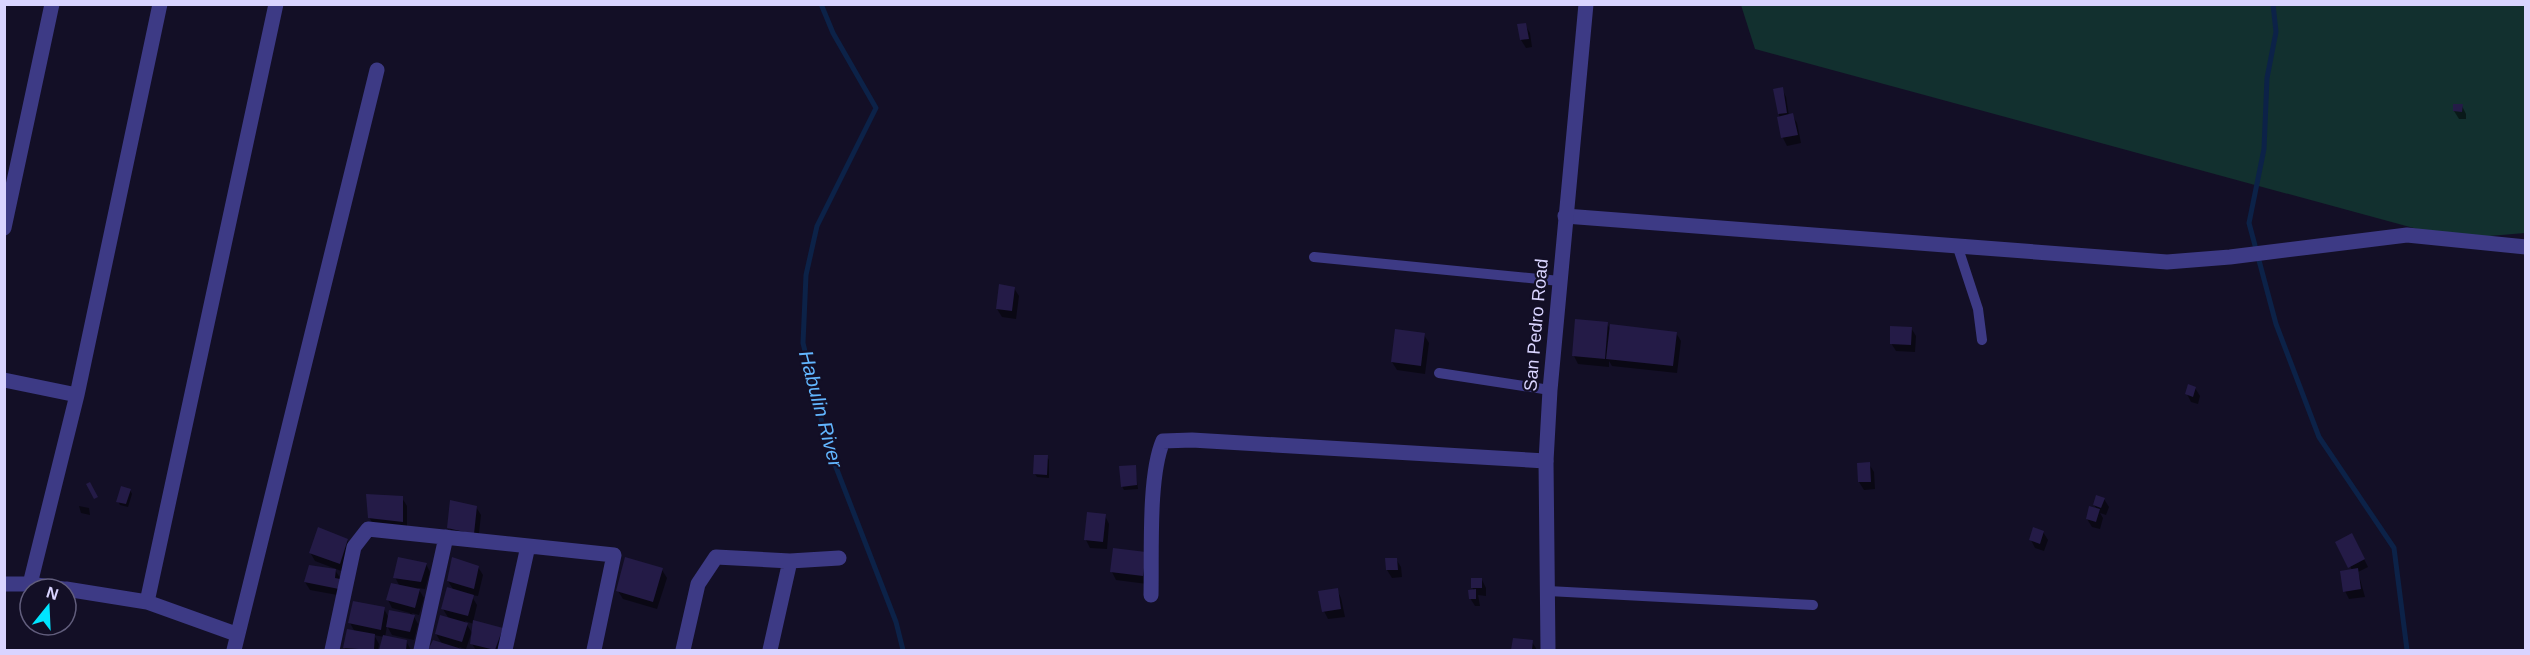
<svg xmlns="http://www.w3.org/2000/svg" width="2530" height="655" font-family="Helvetica,sans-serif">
<rect width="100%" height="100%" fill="#130f26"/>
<path fill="#12302f" d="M1741,5h784v228l-71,6 -699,-190z"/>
<path fill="#0007" fill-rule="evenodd" d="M1519,25h6l5,8 2,14 -6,1 -5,-8z
M1782,89l4,8 3,19 3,-1 5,8 4,20 -14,3 -4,-8 -4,-24z
M2462,106l4,8v5h-7l-5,-8z
M1014,288l5,8 -3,23 -14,-2 -5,-8z
M1607,324l4,6 65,3 5,8 -4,32 -65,-7 -3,-5v6l-31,-3 -4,-8z
M1911,328l5,8 -1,16 -19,-1 -5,-8z
M1424,335l5,8 -4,31 -28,-4 -5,-8z
M2195,388l5,8 -2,8 -7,-2 -4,-8z
M1047,457l2,3v18l-12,-1 -2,-3z
M1869,464l5,8 1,17 -11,1 -5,-8z
M1135,466l3,23 -14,1 -2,-4z
M130,490l2,4 -4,13 -8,-2 -2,-4z
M402,498l5,8v24l-33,-4 -5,-9z
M2104,499l5,8 -3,8 -6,-2 3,5 -3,11 -8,-2 -5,-8 11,-9 -4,-5z
M79,506l10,2 1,7 -9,-2z
M476,507l5,8 -3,27 -24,-6 -5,-9z
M1105,516l4,8 -2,25 -17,-1 -4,-8z
M2043,532l5,8 -4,11 -9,-3 -4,-8z
M347,540l5,8 -8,24 -29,-11 -5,-9z
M2337,542l19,1 12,24 -10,5 7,25 -16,2 -4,-8 7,-21z
M1145,553l2,31 -31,-4 -4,-8z
M1396,559l5,8 1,10 -10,1 -5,-8z
M426,564l4,8 -5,17 -7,-1 6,10 -5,17 -7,-2 6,11 -4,16 -22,-5 -5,-9 -2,11 21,4 5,9h-30l3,-13 -10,-2 5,9 -1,6h-32l-1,-2 10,-16 -5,-9 34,-14 5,9 21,-3v-2l-18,-5 -4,-8 12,-13 -5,-10z
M478,567l5,8 -5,21 -7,-1 6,10 -4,17 29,7v21h-26l-4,-6 -1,-10 -5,15 -7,-2 2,3h-31l4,-8 8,2 -6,-10 13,-15 -6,-10 11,-18 -6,-10zM465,621l9,3 -1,10 -6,-9z
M335,570l5,8 3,18 -33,-6 -5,-8z
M662,570l5,8 -10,31 -34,-10 -5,-8z
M1482,580l4,8v8l-8,-1 2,11h-5l-5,-8 4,-7 -2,-4z
M1337,590l4,8 4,19 -17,2 -4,-8z
M1514,640l18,2 5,8h-24z"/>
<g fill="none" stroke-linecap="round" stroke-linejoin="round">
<path stroke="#0c2248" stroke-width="5" d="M821,4l12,29 43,75 -59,118 -11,49 -3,68 24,101 69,178 7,28
M2273,4l3,28 -9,46 -3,71 -15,74 27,101 43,113 75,111 13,102"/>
</g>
<path fill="#241b47" d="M1526,23l3,16 -9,1 -3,-16z
M1783,87l4,26 -9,1 -5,-25z
M2453,104h10l-1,8 -9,-1z
M1793,113l5,22 -17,3 -4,-21z
M999,284l16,3 -3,24 -16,-2z
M1575,319l33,3 -3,37 -33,-3z
M1610,324l67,8 -4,34 -67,-7z
M1890,326l22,1 -1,18 -21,-1z
M1395,329l30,4 -4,33 -30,-4z
M2188,384l8,3 -3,10 -8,-3z
M1034,455h14l-1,20 -14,-1z
M1870,462l1,20h-13l-1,-19z
M1136,465l1,20 -16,2 -2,-21z
M90,482l8,15 -4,2 -8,-15z
M121,486l10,3 -5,15 -10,-2z
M366,494l37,2v26l-35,-4z
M2096,495l9,3 -4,10 -8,-3z
M450,500l27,6 -3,28 -27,-6z
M2089,506l11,3 -4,13 -10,-3z
M1087,512l19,2 -3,28 -19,-2z
M318,527l30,12 -8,25 -31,-11z
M2033,527l11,4 -4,13 -11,-4z
M2352,533l13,26 -17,9 -13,-26z
M1113,548l33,4 -3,24 -33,-4z
M398,557l29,6 -6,19 -28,-4z
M452,557l27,9 -5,23 -27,-8z
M625,557l38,11 -10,34 -37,-11z
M1385,558h12l1,12h-12z
M309,565l27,4 -1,9 5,1 -1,10 -35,-7z
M2358,568l3,21 -18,3 -3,-21z
M1471,578h11v10h-11z
M391,583l29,6 -5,19 -29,-8z
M447,587l27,8 -6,21 -27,-7z
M1338,588l3,21 -19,3 -4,-21z
M1476,589v10h-7l-1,-9z
M353,601l32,6 -4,23 -33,-7z
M389,610l26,5 -5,17 -24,-5z
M440,615l28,8 -6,19 -27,-8z
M473,620l30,8 -8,22 -25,-6z
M347,629l28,5 -1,16 -31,-2z
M383,635l24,5 -1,10h-27z
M1513,638l20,2 -1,10h-21z
M433,640l32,10h-37z"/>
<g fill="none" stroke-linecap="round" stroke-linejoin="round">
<path stroke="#3d3a85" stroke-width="10" d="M1958,248l20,61 4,31
M1314,257l246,24
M1439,373l111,17
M1548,591l265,14"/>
<path stroke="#3d3a85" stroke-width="15" d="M1565,216l602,46 63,-5 177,-22 119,12
M4,228l48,-224
M4,380l73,15
M4,584h26l33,5
M30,584l47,-189 83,-391
M66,589l81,13 89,32
M1151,595c1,-41 -3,-119 12,-154l29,-1 354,21
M147,602l129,-598
M234,650l143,-580
M332,650l22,-103 14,-18 246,26 -20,95
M421,650l25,-113
M505,650l23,-104
M683,650l15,-66 18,-27 74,4 49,-3
M770,650l20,-89"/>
<path stroke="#3d3a85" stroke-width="15" d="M1548,650l-2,-189 4,-71 36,-386"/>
</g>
<g text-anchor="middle" stroke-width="4.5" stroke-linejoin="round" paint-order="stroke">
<g font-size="18" fill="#d9d4ff" stroke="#130f26">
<text transform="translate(1536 325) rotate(-85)" y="6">San Pedro Road</text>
</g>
<g font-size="20" font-style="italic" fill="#62b6ff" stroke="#130f26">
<text transform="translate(821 409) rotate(75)" y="7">Habulin River</text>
</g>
</g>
<rect width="2530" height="655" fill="none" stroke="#d9d4ff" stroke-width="12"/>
<g transform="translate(48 607) rotate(18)"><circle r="28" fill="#130f26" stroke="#625e7d" stroke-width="1.5"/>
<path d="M0-4.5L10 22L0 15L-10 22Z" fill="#00e5ff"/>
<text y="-9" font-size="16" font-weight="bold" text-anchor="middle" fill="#d9d4ff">N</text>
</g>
</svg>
